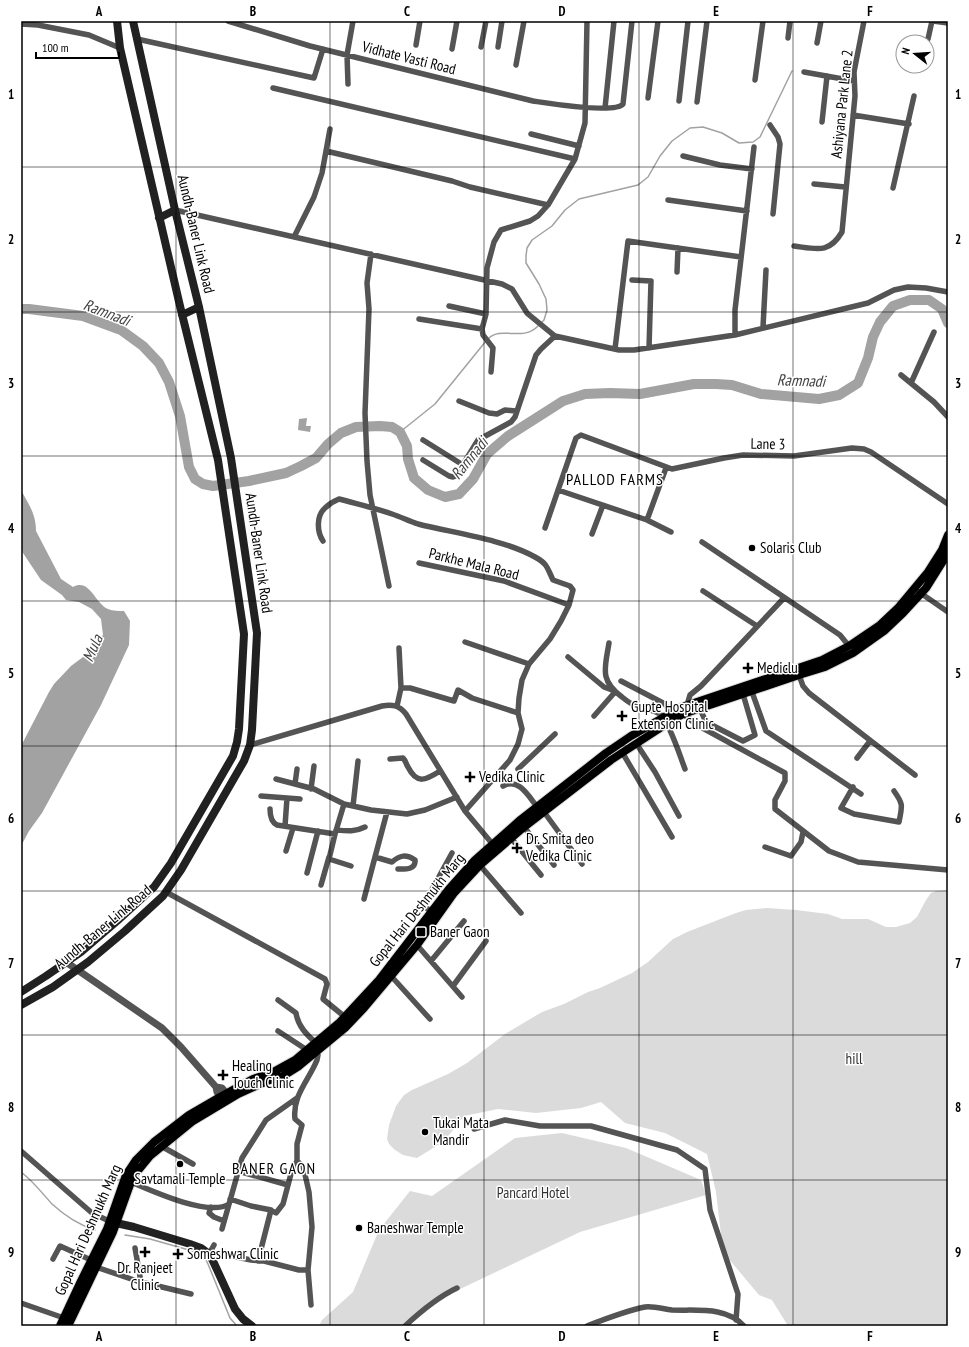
<svg xmlns="http://www.w3.org/2000/svg" width="969" height="1347" font-family="'PT Sans Narrow',sans-serif">
<rect width="100%" height="100%" fill="#fff"/>
<path fill="#dbdbdb" d="M948,890v436h-160l-16,-26 -13,-5 -36,-43 -7,-60 -9,-38 -42,-21 -40,-10 -24,-21 -20,6 -45,5 -38,-4 -34,7 -15,19 -11,10 -21,13 -14,-3 -8,-5 -6,-6 -2,-5 2,-14 7,-19 8,-11 8,-5 36,-16 19,-11 38,-29 37,-22 22,-8 24,-12 12,-4 32,-15 16,-11 25,-23 14,-7 49,-19 10,-3 21,-2 29,2 32,4 14,5h26l18,8h10l14,-4 7,-6 9,-17 5,-7 5,-2z
M562,1133l64,15 75,32 5,15 -126,37 -143,68 -37,26h-81l3,-6 31,-28 26,-62 31,-39 22,5 83,-58z"/>
<path fill="#a2a2a2" d="M307,418l-1,8h5l-1,6 -12,-2 1,-11z
M21,490c8,15 15,24 15,41l25,48 12,8c17,-9 22,17 35,22 5,2 11,2 16,2l6,10 -1,24 -28,60 -59,108 -13,18 -8,15v-100l28,-54 5,-8 17,-18 16,-12 16,-19 -2,-16 -9,-10 -13,-7 -13,-2 -4,-5 -21,-15 -18,-27 -2,-7z"/>
<g fill="none" stroke-linecap="round" stroke-linejoin="round">
<path stroke="#a2a2a2" stroke-width="1.5" d="M541,323l3,-3 3,-10 -1,-11 -7,-15 -13,-21v-7l1,-8 5,-8 20,-14 13,-16 14,-11 59,-14 10,-8 12,-21 12,-15 18,-13 13,-1 19,6 17,10 14,-1 7,-5 32,-66
M489,338c12,-12 34,4 49,-12
M400,432l35,-28 51,-63
M21,1172c12,9 21,21 31,32 12,11 27,21 43,26
M125,1235l25,4 46,13 8,4 4,8 22,54 7,8"/>
<path stroke="#a2a2a2" stroke-width="10" d="M21,309h8l54,7 38,14 22,16 16,17 10,19 11,34 9,51 6,12 8,5 10,2 36,-5 37,-8 15,-7 15,-8 12,-14 13,-11 15,-6 24,-1 12,1 8,5 7,14 1,13 6,19 14,12 17,7 14,-3 14,-15 14,-25 21,-18 55,-35 22,-7 25,-1 30,1 54,-10h22l16,1 29,9 58,5 20,-4 19,-12 10,-25 5,-21 7,-15 13,-16 17,-6h19l13,9 6,14"/>
<defs>
<path id="primary" d="M60,1326l21,-45 26,-52 19,-54 10,-15 18,-18 35,-27 31,-18 33,-18 22,-8 20,-11 45,-38 39,-42 70,-91 26,-29 44,-39 87,-68 25,-17 51,-29 140,-47 27,-14 31,-21 18,-17 30,-36 14,-22 6,-15
M68,1326l45,-94 18,-50 5,-9 14,-17 43,-35 45,-27 29,-13 16,-5 16,-10 46,-38 19,-20 53,-63 37,-52 26,-28 44,-38 87,-67 63,-41 9,-5 116,-39 26,-8 28,-14 31,-22 19,-18 23,-25 22,-35"/>
</defs>
<use href="#primary" stroke="#dbdbdb" stroke-width="10"/>
<path stroke="#545454" stroke-width="5.5" d="M228,21l82,25 223,55c14,2 82,13 90,3l9,-83
M933,21l15,2
M21,24l17,1 51,10 31,13
M788,38l2,-17
M137,39l177,39 9,-29
M928,39l4,-18
M817,43l4,-22
M416,45l4,-24
M481,47l5,-26
M498,47l4,-26
M452,49l5,-28
M516,65l8,-44
M804,72l50,9
M755,80l8,-59
M348,84l-1,-29 6,-34
M273,88l302,71
M648,98l10,-77
M679,101l9,-80
M697,102l10,-81
M605,108l9,-87
M853,115l56,9
M822,122l5,-46
M770,125l8,12 2,7 -7,70
M531,134l48,12
M326,151l126,30 18,6 78,18
M683,156l37,9 32,4
M814,184l31,3
M893,188l21,-92
M668,200l79,11
M175,210l327,74 10,5 15,24 28,23 64,14h15l101,-15 133,-32 26,-13 14,-3 18,1 22,4
M294,237l20,-40 8,-24 8,-44
M794,246c23,3 35,8 48,-14l13,-136 -1,-24 10,-51
M371,254l-4,29 2,26 -4,104 2,48 3,34 19,91
M677,272l1,-24
M632,280l19,1 -2,67
M449,306l37,8
M419,319l63,10
M763,327l3,-57
M735,335v-25l19,-163
M615,349l13,-108 113,16
M491,372l2,-24 -10,-13 -1,-6 4,-15 1,-46 7,-26 7,-12 29,-9 8,-5 10,-11 27,-46 10,-36 2,-102
M901,375l33,27 14,15
M911,383l23,-51
M459,401l30,12 8,1 8,-4 11,1
M423,440l40,25
M423,460l26,16 4,1 3,-1 22,-36 33,-18 4,-5 21,-62 5,-6 14,-13
M558,490l89,30 24,12
M647,520l19,-52
M545,528l31,-90 5,-3 91,34 52,-11 19,-3 51,1 58,-8 12,1 7,3 77,52
M592,534l11,-29
M323,541c-6,-9 -7,-25 2,-33 4,-4 9,-7 14,-9 18,5 36,9 53,15 9,3 17,7 26,10 35,9 85,15 117,33 13,7 12,11 18,23l17,6 3,4 -4,15 -8,16 -11,18 -21,25 -7,16 -3,18 -1,15 4,16 -4,15 -8,16 -45,51
M702,542l138,93 9,11
M419,563l85,18 65,24
M703,591l54,35
M919,592l29,20
M465,642l64,22
M609,643c-4,25 -10,37 13,54 6,5 12,9 19,11 7,2 14,2 20,7 9,9 19,41 24,54
M399,648l2,40
M568,657l36,30 8,3
M799,675l4,11 6,7 106,82
M621,681l44,23 7,11
M752,692l14,39 95,63
M687,705l3,-10 11,-9 83,-88
M397,706l4,-18h9l44,13 4,-11 14,8 46,15
M700,709l6,13 37,19 12,-6 -12,-41
M683,711v3l14,11 88,48v8l-10,19v9l54,42 29,11 90,8
M594,716l21,-24
M636,743l19,29 24,44
M250,745l132,-39c10,-2 17,-1 24,8l59,97 30,36
M622,752l50,85
M857,758l13,-17
M390,759l13,-1c3,3 3,6 5,9 9,18 18,13 32,4
M518,769l37,-35
M276,779l38,10 30,15 27,6 36,4 18,-4 32,-13
M295,784l2,-15
M503,786c16,-9 26,11 35,22
M853,787l-12,21 13,6 45,8c3,-16 5,-17 -5,-31
M311,789l3,-23
M261,796l26,2 -2,28
M287,798l13,1
M353,806l5,-45
M270,809c0,7 1,13 7,16l58,9 9,-30
M387,812l-12,45 17,5c8,-7 14,-8 23,-2 1,10 -10,9 -17,9
M544,812l38,52
M524,827l30,38
M336,830c11,1 19,2 29,-3
M335,834l-6,25 22,7
M511,838l30,37
M765,847l26,9 10,-14 2,-10
M286,851l7,-23
M478,863l43,50
M307,873l11,-42
M321,885l8,-28
M166,892l159,87 2,5 -4,15 22,18
M364,899l11,-42
M432,912l-7,-5v-5l27,-49
M417,945l45,52
M431,961l33,-40
M392,977l38,42
M453,986l33,-45
M278,1000l18,13c2,13 10,21 20,30
M278,1031l29,19
M474,1129l31,-9 35,6h51l86,24 28,19 5,41 28,84 -2,26
M161,1146l32,18
M21,1151l71,62 17,8
M297,1161l6,5 6,26 3,35 -4,43 3,35
M238,1171l50,14
M131,1182c21,9 78,35 98,22
M230,1199l21,7 20,4 5,3 7,-9 9,-34 5,-9v-17l5,-19 -7,-6c-3,-23 14,-39 22,-59l1,-5 -4,-5
M211,1207l-2,6 5,4 10,4
M222,1229l20,-71 24,-38 31,-22
M135,1248l6,34
M209,1254h13l29,6 13,1 35,9h9
M209,1254l5,-9
M53,1259l7,-13 31,14
M258,1261l13,-51
M96,1267l41,14 54,13
M21,1303l43,15
M405,1326c14,-13 35,-30 52,-38
M587,1326c18,-7 38,-15 58,-19 9,-1 18,2 27,3 24,1 54,-4 72,16"/>
<path stroke="#545454" stroke-width="7" d="M66,962l96,66 19,19 35,40
M223,1101l-6,-9 -1,-5 6,1 7,9"/>
<path stroke="#212121" stroke-width="8" d="M159,218l16,-8
M182,315l17,-8
M21,992l25,-16 35,-24 36,-31 37,-34 17,-24 62,-107 4,-14 2,-13 5,-95 -26,-174 -38,-154 -60,-258 -3,-27
M21,1005l32,-18 35,-25 37,-31 38,-35 18,-26 63,-109 6,-16 2,-15 5,-97 -26,-175 -32,-151 -24,-97 -42,-189
M116,1223l18,4 56,17 11,4 8,6 4,7 22,48 8,10 9,7"/>
<use href="#primary" stroke="#000" stroke-width="8"/>
</g>
<path fill="none" stroke="#000" stroke-width="1" stroke-opacity="0.55" d="M176,21v1305M330,21v1305M484,21v1305M639,21v1305M793,21v1305M21,167h927M21,312h927M21,456h927M21,601h927M21,746h927M21,891h927M21,1035h927M21,1180h927"/>
<g fill="#000" stroke="#fff" stroke-width="1.5">
<circle cx="752" cy="548" r="4"/>
<path d="M746 662h4v4h4v4h-4v4h-4v-4h-4v-4h4z"/>
<path d="M620 710h4v4h4v4h-4v4h-4v-4h-4v-4h4z"/>
<path d="M468 771h4v4h4v4h-4v4h-4v-4h-4v-4h4z"/>
<path d="M515 842h4v4h4v4h-4v4h-4v-4h-4v-4h4z"/>
<rect x="416" y="927" width="10" height="10" rx="2"/>
<path d="M221 1069h4v4h4v4h-4v4h-4v-4h-4v-4h4z"/>
<circle cx="425" cy="1132" r="4"/>
<circle cx="180" cy="1164" r="4"/>
<circle cx="359" cy="1228" r="4"/>
<path d="M143 1246h4v4h4v4h-4v4h-4v-4h-4v-4h4z"/>
<path d="M176 1248h4v4h4v4h-4v4h-4v-4h-4v-4h4z"/>
</g>
<g text-anchor="middle" stroke-width="3" stroke-linejoin="round" paint-order="stroke">
<g font-size="15" fill="#000" stroke="#fff">
<text transform="translate(409 58) rotate(14)" y="5">Vidhate Vasti Road</text>
<text transform="translate(842 104) rotate(-84)" y="5">Ashiyana Park Lane 2</text>
<text transform="translate(196 234) rotate(77)" y="5">Aundh-Baner Link Road</text>
<text transform="translate(768 444) rotate(1)" y="5">Lane 3</text>
<text transform="translate(259 553) rotate(82)" y="5">Aundh-Baner Link Road</text>
<text transform="translate(474 564) rotate(14)" y="5">Parkhe Mala Road</text>
<text transform="translate(417 910) rotate(-51)" y="5">Gopal Hari Deshmukh Marg</text>
<text transform="translate(103 927) rotate(-40)" y="5">Aundh-Baner Link Road</text>
<text transform="translate(88 1230) rotate(-66)" y="5">Gopal Hari Deshmukh Marg</text>
</g>
<g font-size="15" fill="#000" stroke="#fff" text-anchor="start">
<text x="760" y="553">Solaris Club</text>
<text x="757" y="673">Mediclu</text>
<text x="631" y="712">Gupte Hospital<tspan x="631" dy="17">Extension Clinic</tspan></text>
<text x="479" y="782">Vedika Clinic</text>
<text x="526" y="844">Dr. Smita deo<tspan x="526" dy="17">Vedika Clinic</tspan></text>
<text x="430" y="937">Baner Gaon</text>
<text x="232" y="1071">Healing<tspan x="232" dy="17">Touch Clinic</tspan></text>
<text x="433" y="1128">Tukai Mata<tspan x="433" dy="17">Mandir</tspan></text>
<text x="180" y="1184" text-anchor="middle">Savtamali Temple</text>
<text x="367" y="1233">Baneshwar Temple</text>
<text x="187" y="1259">Someshwar Clinic</text>
<text x="145" y="1273" text-anchor="middle">Dr. Ranjeet<tspan x="145" dy="17">Clinic</tspan></text>
</g>
<g font-size="15" fill="#323232" stroke="#fff">
<text x="854" y="1064">hill</text>
<text x="533" y="1198">Pancard Hotel</text>
</g>
<g font-size="16" font-style="italic" fill="#434343" stroke="#fff">
<text transform="translate(107 312) rotate(21)" y="6">Ramnadi</text>
<text transform="translate(801 380) rotate(2)" y="6">Ramnadi</text>
<text transform="translate(469 458) rotate(-51)" y="6">Ramnadi</text>
<text transform="translate(92 648) rotate(-66)" y="6">Mula</text>
</g>
<g font-size="16" letter-spacing="1" fill="#000" stroke="#fff">
<text x="615" y="485">PALLOD FARMS</text>
<text x="274" y="1174">BANER GAON</text>
</g>
</g>
<rect width="969" height="1347" fill="none" stroke="#ffffff" stroke-width="44"/>
<g transform="translate(915 54) rotate(287)"><circle r="19" fill="#ffffff" stroke="#999999"/>
<path d="M0-3L7 15L0 10L-7 15Z" fill="#000000"/>
<text y="-6" font-size="11" font-weight="bold" text-anchor="middle" fill="#000000">N</text>
</g>
<path d="M36 52v6h83v-6" fill="none" stroke="#000000" stroke-width="2"/>
<text x="42" y="52" font-size="12" fill="#000000" stroke="#ffffff" stroke-width="3" paint-order="stroke">100 m</text>
<rect x="22" y="22" width="925" height="1303" fill="none" stroke="#000" stroke-width="1.5"/>
<g font-size="13" text-anchor="middle" font-weight="bold" fill="#000">
<text x="99" y="16">A</text>
<text x="253" y="16">B</text>
<text x="407" y="16">C</text>
<text x="562" y="16">D</text>
<text x="716" y="16">E</text>
<text x="870" y="16">F</text>
<text x="11" y="99">1</text>
<text x="958" y="99">1</text>
<text x="11" y="244">2</text>
<text x="958" y="244">2</text>
<text x="11" y="388">3</text>
<text x="958" y="388">3</text>
<text x="11" y="533">4</text>
<text x="958" y="533">4</text>
<text x="11" y="678">5</text>
<text x="958" y="678">5</text>
<text x="11" y="823">6</text>
<text x="958" y="823">6</text>
<text x="11" y="968">7</text>
<text x="958" y="968">7</text>
<text x="11" y="1112">8</text>
<text x="958" y="1112">8</text>
<text x="11" y="1257">9</text>
<text x="958" y="1257">9</text>
<text x="99" y="1341">A</text>
<text x="253" y="1341">B</text>
<text x="407" y="1341">C</text>
<text x="562" y="1341">D</text>
<text x="716" y="1341">E</text>
<text x="870" y="1341">F</text>
</g>
</svg>
